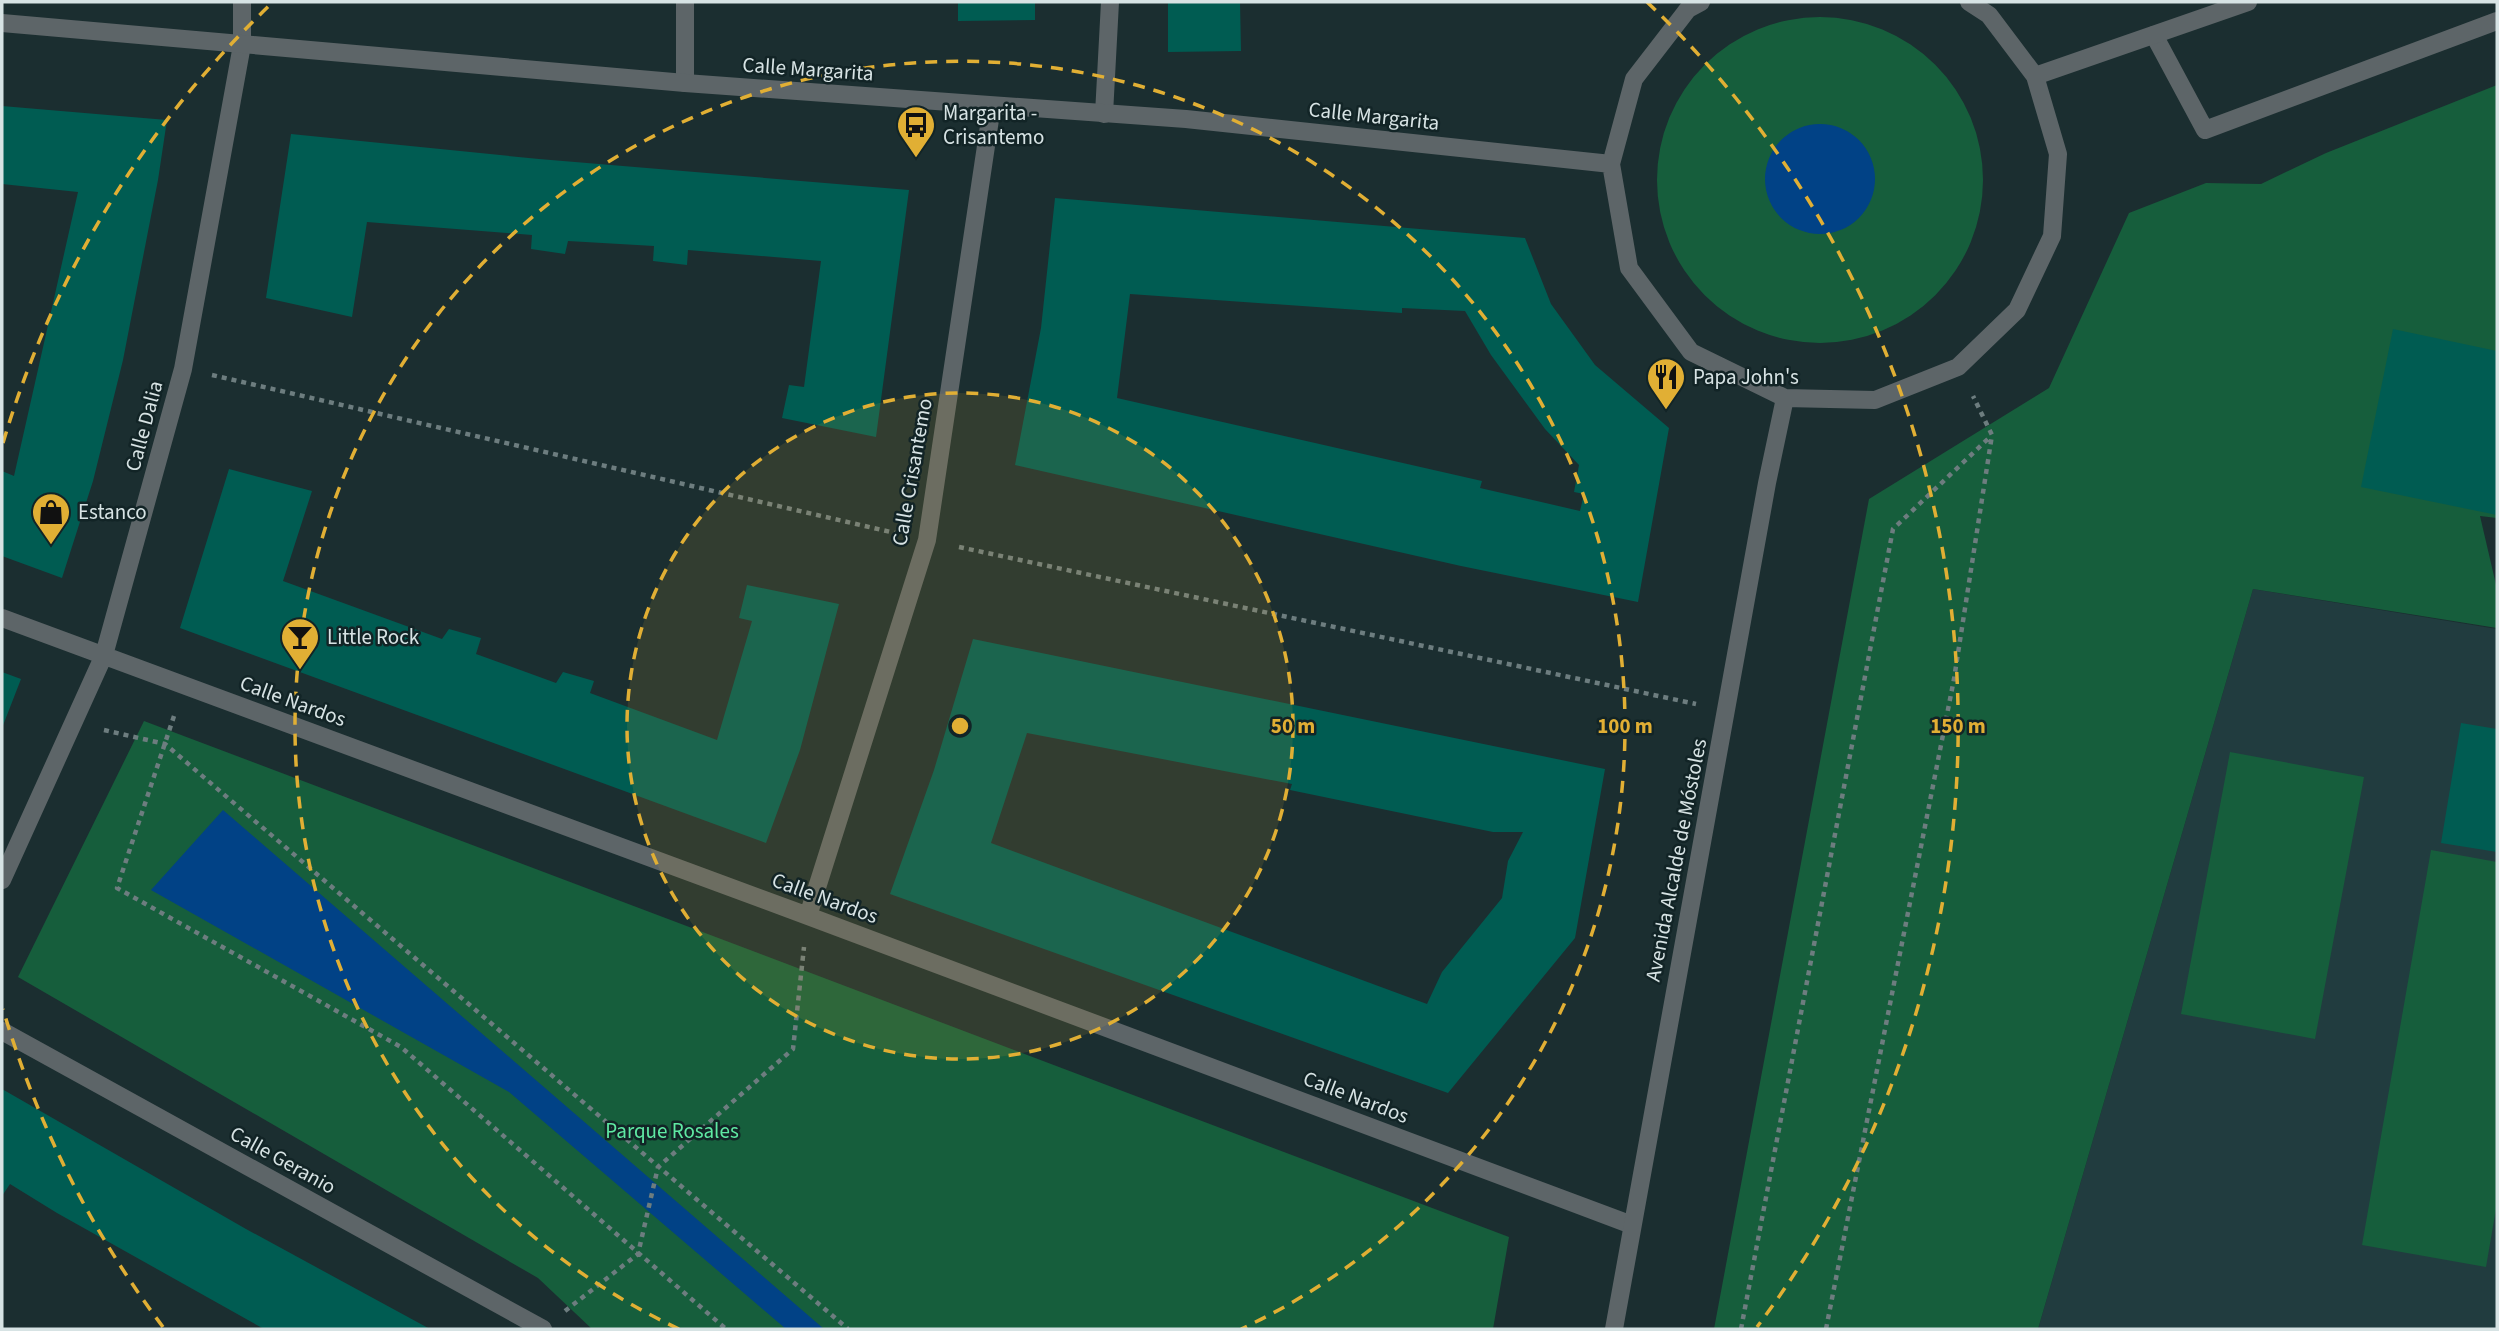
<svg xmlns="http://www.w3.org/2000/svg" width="2499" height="1331" font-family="'Source Sans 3',sans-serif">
<rect width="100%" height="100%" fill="#1b2e30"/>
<path fill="#213c3f" d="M2253,589l244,40v700h-459z"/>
<path fill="#165e3c" d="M1657 180a163 163 0 1 1 326 0a163 163 0 1 1-326 0Z
M2497,85v433l-17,-2 17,73v39l-244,-39 -215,740h-324l155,-830 180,-111 80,-175 77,-30 55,1 65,-31z
M144,721l1365,516 -16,92h-901l-54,-51 -520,-301z
M2230,752l134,25 -49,262 -134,-25z
M2431,850l66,12v341l-11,64 -124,-22z"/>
<path fill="#014286" d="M1765 179a55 55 0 1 1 110 0a55 55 0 1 1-110 0Z
M223,810l601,519h-38l-277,-237 -358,-202z"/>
<path fill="#005c52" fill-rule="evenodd" d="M958,2h77v18l-77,1z
M1168,2h72l1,49 -73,1z
M2,106l165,14 -9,60 -35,180 -30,121 -31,97 -60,-22v-85l12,5 64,-284 -76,-8z
M291,134l248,25 370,31 -33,247 -94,-19 7,-33 15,2 17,-126 -133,-11 -1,15 -34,-4 1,-15 -86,-5 -3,13 -34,-5 1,-14 -165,-13 -15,95 -86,-19z
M1055,198l470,40 26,66 44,61 74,63 -31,174 -177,-36 -446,-101 26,-137zM1130,294l272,19v-5l63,3 26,44 54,74 34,36 -5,27 10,2 -4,17 -100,-23 2,-7 -365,-83z
M2393,329l104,22v164l-136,-28z
M229,469l83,22 -29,90 159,58 7,-10 32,9 -5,16 80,29 7,-11 31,9 -4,12 127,47 35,-119 -13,-3 8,-33 92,19 -39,146 -34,93 -586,-215z
M973,639l632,130 -30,169 -127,155 -558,-199 44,-124zM1027,733l265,51 -2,6 203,42h30l-15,29 -6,37 -60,74 -15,32 -436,-161z
M2,672l19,7 -19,49z
M2461,723l36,6v123l-56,-9z
M2,1089l244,140 184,100h-166l-207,-116 -47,-29 -8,12z"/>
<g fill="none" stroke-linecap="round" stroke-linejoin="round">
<path stroke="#6d7d7f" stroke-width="4.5" stroke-dasharray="5 5" stroke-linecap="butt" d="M212,375l683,158
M959,547l737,157
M174,716l-57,172 284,159 325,282
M104,730l61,14 683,585
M565,1311l73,-57 20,-87 135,-118 11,-102
M1741,1329l152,-800 98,-93
M1826,1329l128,-650 38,-244 -19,-39"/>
<path stroke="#5d6568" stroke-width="18" d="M2154,35l51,95 292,-109"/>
<path stroke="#5d6568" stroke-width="18" d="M685,83v-81
M1104,114l6,-112
M2,618l806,298 824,309
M2,880l102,-225 79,-286 59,-324v-43
M808,916l119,-376 65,-434
M2,1031l541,298"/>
<path stroke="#5d6568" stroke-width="18" d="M1701,2l-13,7 -54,70 -23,85 18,104 62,84 94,46 90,2 83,-33 59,-57 35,-74 6,-82 -23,-78 -46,-61 -20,-13
M2,23l683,60 501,36 425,45
M2035,76l213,-74
M1614,1329l153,-846 18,-85"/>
</g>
<circle cx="960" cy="726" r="333" fill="#e1af34" fill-opacity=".12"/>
<g fill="none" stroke="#e1af34" stroke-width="3.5" stroke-dasharray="12 9">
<circle cx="960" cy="726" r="333"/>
<path d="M679 1329A665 665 0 1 1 1241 1329"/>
<path d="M163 1327A998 998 0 0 1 3 1009M3 443A998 998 0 0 1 273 2M1647 2A998 998 0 0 1 1757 1327"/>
</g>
<defs>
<symbol id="bus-pin" viewBox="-11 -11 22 30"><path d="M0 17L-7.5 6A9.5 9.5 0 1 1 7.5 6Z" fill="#e1af34" stroke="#122426"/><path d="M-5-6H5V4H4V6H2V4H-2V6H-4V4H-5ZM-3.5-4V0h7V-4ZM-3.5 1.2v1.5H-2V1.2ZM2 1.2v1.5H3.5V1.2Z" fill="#111"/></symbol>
<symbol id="restaurant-pin" viewBox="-11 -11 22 30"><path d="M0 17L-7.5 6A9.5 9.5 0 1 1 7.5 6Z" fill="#e1af34" stroke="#122426"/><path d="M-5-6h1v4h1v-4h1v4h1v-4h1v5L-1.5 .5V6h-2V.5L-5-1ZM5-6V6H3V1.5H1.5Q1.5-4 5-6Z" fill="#111"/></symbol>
<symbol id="shop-pin" viewBox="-11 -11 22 30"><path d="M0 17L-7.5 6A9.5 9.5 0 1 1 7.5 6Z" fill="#e1af34" stroke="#122426"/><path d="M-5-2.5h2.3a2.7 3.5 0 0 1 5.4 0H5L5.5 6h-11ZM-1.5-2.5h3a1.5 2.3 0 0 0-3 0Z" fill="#111"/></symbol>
<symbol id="bar-pin" viewBox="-11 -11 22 30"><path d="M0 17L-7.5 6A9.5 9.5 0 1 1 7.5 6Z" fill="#e1af34" stroke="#122426"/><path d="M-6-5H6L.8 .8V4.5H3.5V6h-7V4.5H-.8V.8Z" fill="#111"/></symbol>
</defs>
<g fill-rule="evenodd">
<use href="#bus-pin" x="894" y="103" width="44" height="60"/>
<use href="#restaurant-pin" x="1644" y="355" width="44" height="60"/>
<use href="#shop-pin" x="29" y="490" width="44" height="60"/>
<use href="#bar-pin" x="278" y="615" width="44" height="60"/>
</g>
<g text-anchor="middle" stroke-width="5" stroke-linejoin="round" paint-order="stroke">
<g font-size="21" fill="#d7e3e4" stroke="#122426">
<text transform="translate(808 69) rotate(4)" y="7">Calle Margarita</text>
<text transform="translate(1374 116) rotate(6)" y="7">Calle Margarita</text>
<text transform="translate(144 426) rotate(-75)" y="7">Calle Dalia</text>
<text transform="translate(912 472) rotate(-80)" y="7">Calle Crisantemo</text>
<text transform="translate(293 701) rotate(20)" y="7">Calle Nardos</text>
<text transform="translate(1676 860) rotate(-79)" y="7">Avenida Alcalde de Móstoles</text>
<text transform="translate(825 898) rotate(20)" y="7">Calle Nardos</text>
<text transform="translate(1356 1097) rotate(21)" y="7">Calle Nardos</text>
<text transform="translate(283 1160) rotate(29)" y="7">Calle Geranio</text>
</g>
<g font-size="21" fill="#d7e3e4" stroke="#122426" text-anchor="start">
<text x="943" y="120">Margarita -<tspan x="943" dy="24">Crisantemo</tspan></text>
<text x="1693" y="384">Papa John's</text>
<text x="78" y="519">Estanco</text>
<text x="327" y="644">Little Rock</text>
</g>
<g font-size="21" fill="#5fe9a3" stroke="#122426">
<text x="672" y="1138">Parque Rosales</text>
</g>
</g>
<circle cx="960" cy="726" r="10" fill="#e1af34" stroke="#122426" stroke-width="3.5"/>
<g font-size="21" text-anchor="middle" font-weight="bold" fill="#e1af34" stroke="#122426" stroke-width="5" stroke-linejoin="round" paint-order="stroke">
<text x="1293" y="733">50 m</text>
<text x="1625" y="733">100 m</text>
<text x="1958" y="733">150 m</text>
</g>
<rect width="2499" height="1331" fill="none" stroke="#d7e3e4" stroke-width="7"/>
</svg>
